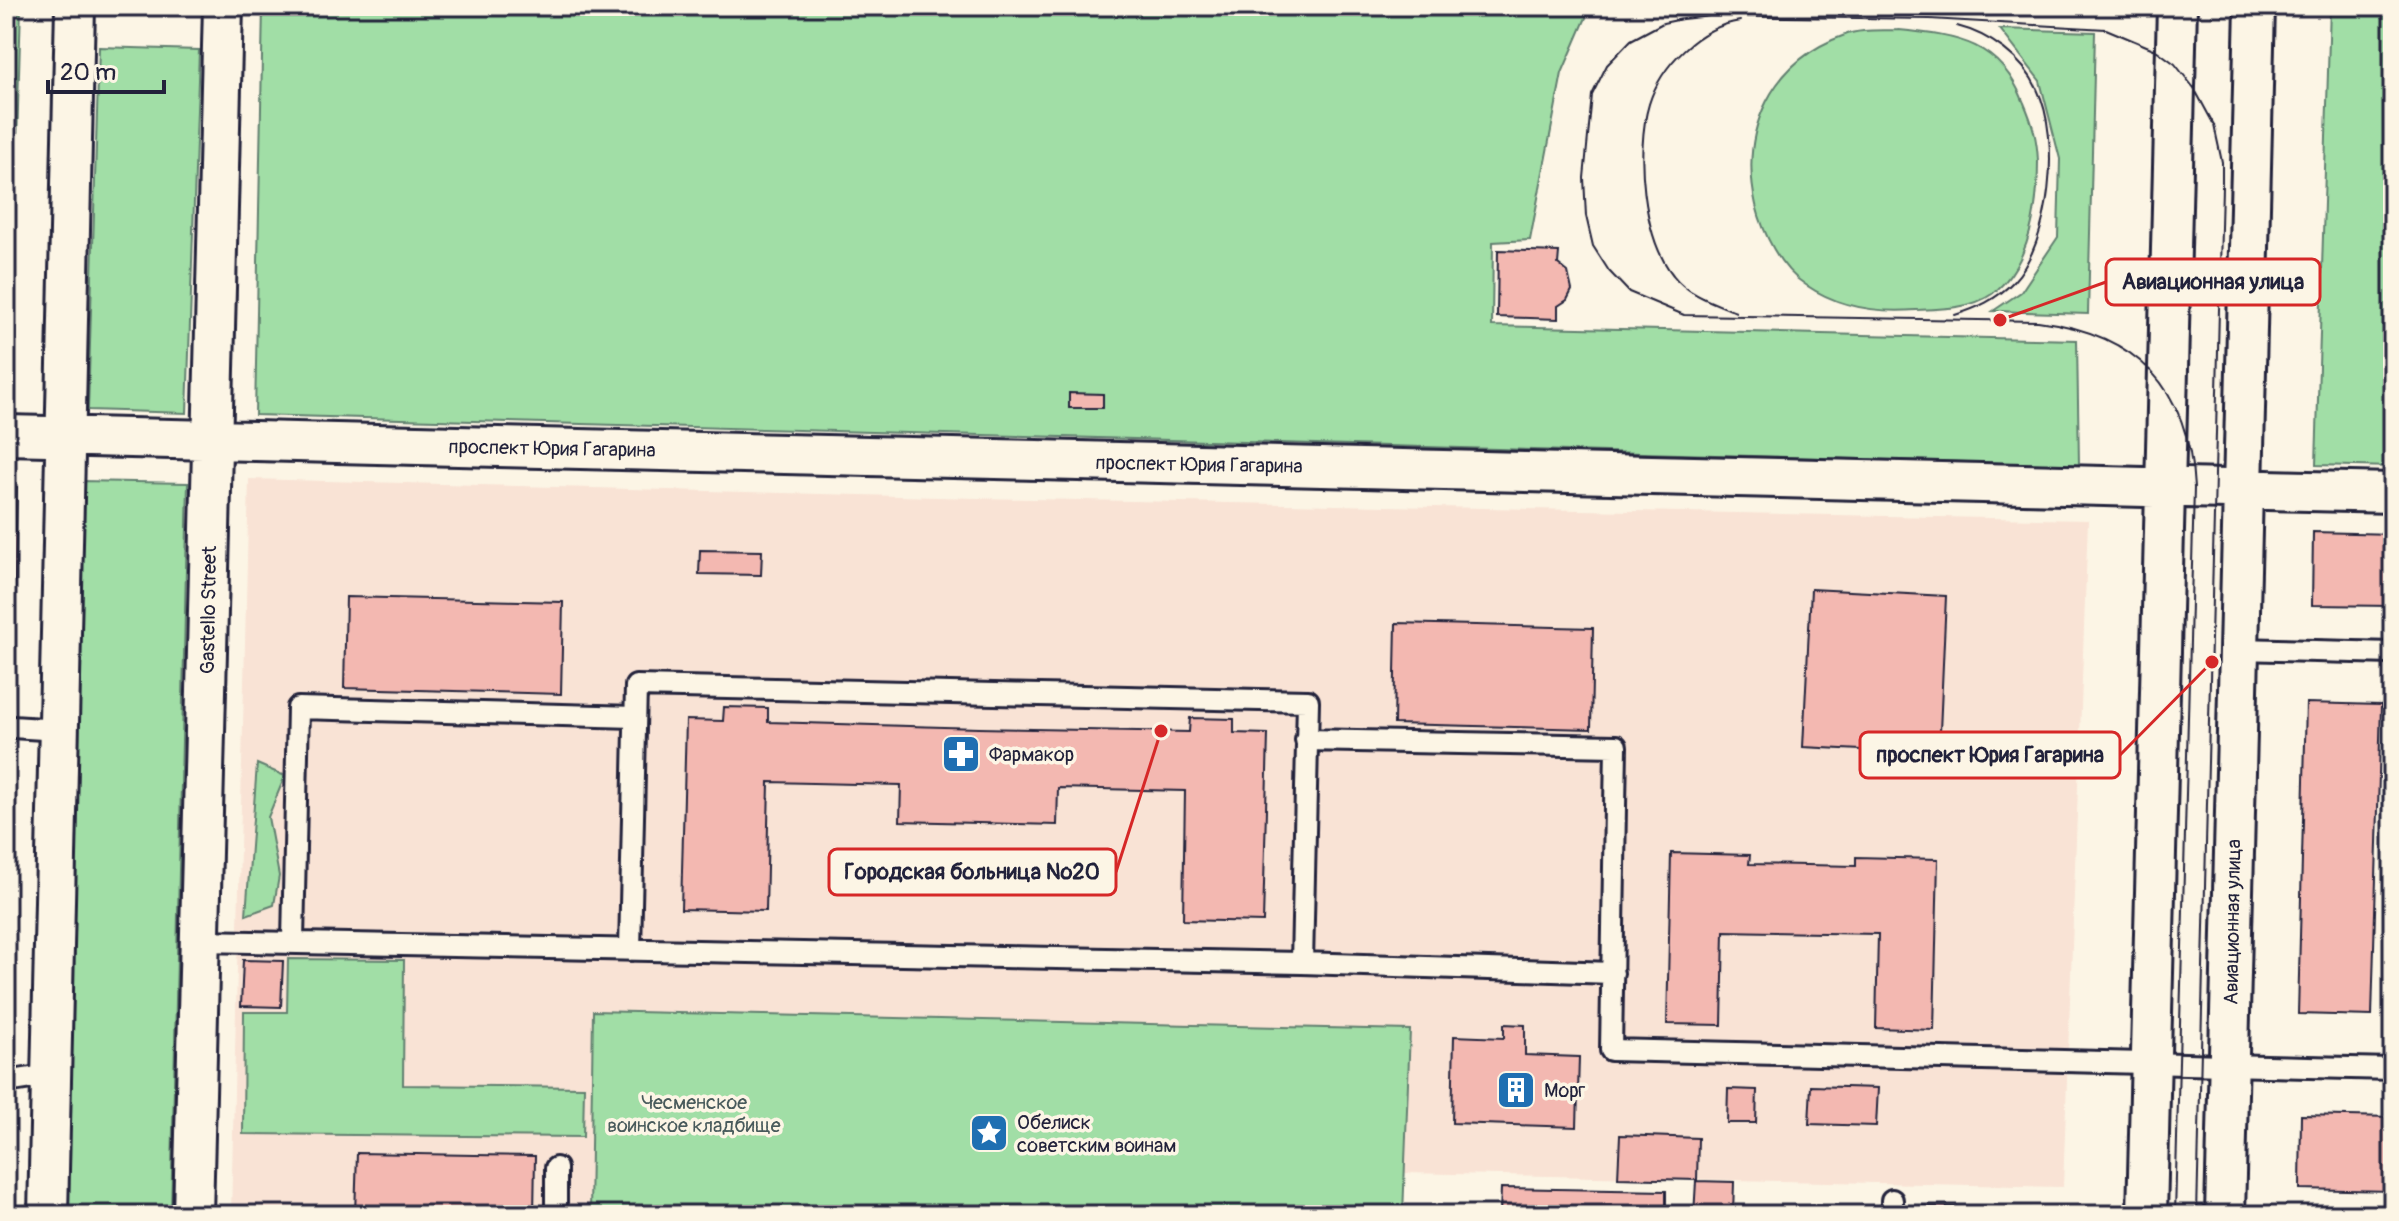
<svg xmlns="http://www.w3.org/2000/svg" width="2399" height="1221" font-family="Pangolin,sans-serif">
<rect width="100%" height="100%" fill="#fcf5e5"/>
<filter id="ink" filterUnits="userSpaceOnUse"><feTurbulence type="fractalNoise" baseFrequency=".0125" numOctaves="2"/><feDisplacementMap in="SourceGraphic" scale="16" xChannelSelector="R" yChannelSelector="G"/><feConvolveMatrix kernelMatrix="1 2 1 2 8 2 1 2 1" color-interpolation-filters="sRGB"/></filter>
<g filter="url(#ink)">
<path fill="#f9e3d5" d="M249,479l728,19 1111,22 -25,667 -659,-14 5,-143 -816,-19 -3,204h-359z"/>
<path fill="#a1dea6" stroke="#628070" stroke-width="2" d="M6,6h15l-12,403h-3z
M263,6h1328l-29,67 -32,167 -37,2 -1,84 585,14 2,125 -1824,-50z
M2330,6h63v461l-77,-2z
M2000,29l95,3 -7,282 -95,-3 28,-19 37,-55 2,-78 -20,-78z
M1899,30c60,6 101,12 125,73 9,21 13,36 14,58 0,44 -7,103 -46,133 -21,15 -52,15 -76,16 -38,3 -78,-3 -110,-25 -26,-16 -43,-52 -50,-80 -17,-74 15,-144 89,-170 15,-6 37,-4 54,-5z
M99,47l100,3 -12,363 -99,-3z
M80,481l108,2 -17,732h-104z
M257,764l28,12 -17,41 11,59 -5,29 -28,10z
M288,959l116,1 -1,125 181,2 -1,50 -340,-3 1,-122h43z
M593,1011l817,19 -7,185h-813z"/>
<path fill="#f3b8b1" stroke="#22223b" stroke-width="2" d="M1498,250l61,2 -1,12 10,8 4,18 -5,10 -9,6v13l-61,-2z
M1069,393l34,1v14h-34z
M6,487h11l-11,516z
M2313,532l80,2v72l-81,-1z
M700,550l62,1 -1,24 -62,-1z
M1811,589l135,7 -7,158 -136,-7z
M346,597l217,5 -2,92 -217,-6z
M1396,623l197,5 -2,101 -197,-5z
M2306,703l75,2 -9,311 -74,-2z
M724,707l44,1v14l211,6 210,4 1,-14 44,1v14l34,1 -5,188 -80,-2 2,-129 -127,-3 -1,37 -157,-4 1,-36 -132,-3 -3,129 -85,-2 5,-189 37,1z
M1671,853l79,2 -1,9 107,2v-9l82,2 -4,171 -58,-2 2,-94 -154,-3 -2,94 -55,-1z
M243,960l40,1 -2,46 -40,-1z
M1504,1024l21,1v30l54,2 -2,70 -125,-4 2,-87 50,2z
M1811,1086l67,2 -2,38 -67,-2z
M1728,1089l29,1 -1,33h-29z
M2301,1115l92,2v74l-93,-2z
M1620,1135l78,3 -1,42 -79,-2z
M357,1153l178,3 -1,59h-179z
M1696,1181l38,1 -1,33h-39z
M1501,1188l165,3v24h-166z
M1923,1206l152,4v5h-153z"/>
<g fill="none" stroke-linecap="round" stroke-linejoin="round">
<defs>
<path id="service" d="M2239,649l154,4
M12,727l47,3
M1306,740l310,6 -5,304 782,19
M200,941l1102,22 311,10
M293,941l5,-233 337,9
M630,950l6,-264 672,15 -6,262
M6,1082l45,-7
M556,1215v-47
M1892,1215v-15"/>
<path id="minor" d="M6,435l2387,58
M48,1215l27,-1209
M193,1215l30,-1209
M2147,1215l30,-1209
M2225,1215l30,-1209"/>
</defs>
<use href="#service" stroke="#22223b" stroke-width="26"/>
<use href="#minor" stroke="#22223b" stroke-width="44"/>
<use href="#service" stroke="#fcf5e5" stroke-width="20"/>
<use href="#minor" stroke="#fcf5e5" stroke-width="38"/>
<path stroke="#22223b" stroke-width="2" d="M1736,312c-22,-9 -48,-17 -63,-37 -30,-37 -38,-125 -24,-171 12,-39 50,-77 91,-83
M1955,315c22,-7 41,-15 58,-33 38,-39 48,-144 24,-193 -14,-31 -48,-55 -80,-63
M2175,1215l19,-727c-5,-100 -56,-154 -156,-167l-354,-6 -55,-23 -20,-21 -16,-25 -7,-30 -2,-38 8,-83 15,-30 24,-25 32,-17 19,-4 30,-3 218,3 176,10 50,21 19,14 19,24 20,37 8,37v24l-25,1029"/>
</g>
</g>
<defs>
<symbol id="pharmacy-square" viewBox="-11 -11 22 22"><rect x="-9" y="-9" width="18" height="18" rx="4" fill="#1f6fb2" stroke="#fcf5e5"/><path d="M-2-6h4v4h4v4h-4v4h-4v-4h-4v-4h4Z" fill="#fff"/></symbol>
<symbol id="building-square" viewBox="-11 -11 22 22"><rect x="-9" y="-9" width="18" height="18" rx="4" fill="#1f6fb2" stroke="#fcf5e5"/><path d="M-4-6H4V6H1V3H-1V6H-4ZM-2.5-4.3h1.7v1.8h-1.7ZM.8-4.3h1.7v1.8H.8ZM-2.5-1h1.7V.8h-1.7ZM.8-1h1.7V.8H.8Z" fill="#fff"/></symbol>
<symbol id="sight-square" viewBox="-11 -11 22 22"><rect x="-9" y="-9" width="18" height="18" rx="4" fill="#1f6fb2" stroke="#fcf5e5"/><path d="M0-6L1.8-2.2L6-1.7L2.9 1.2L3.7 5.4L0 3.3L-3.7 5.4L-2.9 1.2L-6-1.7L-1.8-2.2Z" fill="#fff"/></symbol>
</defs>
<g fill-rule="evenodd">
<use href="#pharmacy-square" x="939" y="732" width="44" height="44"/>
<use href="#building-square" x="1494" y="1068" width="44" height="44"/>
<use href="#sight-square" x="967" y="1111" width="44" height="44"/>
</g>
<g text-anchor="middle" stroke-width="7" stroke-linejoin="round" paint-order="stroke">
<g font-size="20" fill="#22223b" stroke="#fcf5e5">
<text transform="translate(552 448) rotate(1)" y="7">проспект Юрия Гагарина</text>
<text transform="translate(1199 464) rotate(1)" y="7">проспект Юрия Гагарина</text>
<text transform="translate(208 610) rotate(-89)" y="7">Gastello Street</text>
<text transform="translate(2232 922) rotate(-89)" y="7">Авиационная улица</text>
</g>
<g font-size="20" fill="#22223b" stroke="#fcf5e5" text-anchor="start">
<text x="989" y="761">Фармакор</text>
<text x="1544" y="1097">Морг</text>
<text x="1017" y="1129">Обелиск<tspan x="1017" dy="23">советским воинам</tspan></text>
</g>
<g font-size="20" fill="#485a5b" stroke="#fcf5e5">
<text x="694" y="1109">Чесменское<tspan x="694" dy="23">воинское кладбище</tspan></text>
</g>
</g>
<path fill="none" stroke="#d62828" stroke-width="3" d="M2000 320L2106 282M2212 662L2120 755M1161 731L1116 872"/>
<g fill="#d62828" stroke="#fcf5e5" stroke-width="3">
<circle cx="2000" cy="320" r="8"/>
<circle cx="2212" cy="662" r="8"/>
<circle cx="1161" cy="731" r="8"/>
</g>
<g fill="#fcf5e5" stroke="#d62828" stroke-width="3">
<rect x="2106" y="259" width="214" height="46" rx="8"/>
<rect x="1860" y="732" width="260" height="46" rx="8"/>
<rect x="829" y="849" width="287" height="46" rx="8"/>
</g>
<g font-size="22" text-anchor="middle" font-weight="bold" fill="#22223b">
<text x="2213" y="289">Авиационная улица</text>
<text x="1990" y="762">проспект Юрия Гагарина</text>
<text x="972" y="879">Городская больница №20</text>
</g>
<rect width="2399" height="1221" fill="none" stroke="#fcf5e5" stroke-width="32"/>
<rect x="16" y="16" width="2367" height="1189" fill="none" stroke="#22223b" stroke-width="3" filter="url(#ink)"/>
<path d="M48 80v12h116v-12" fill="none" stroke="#22223b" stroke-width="4"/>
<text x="60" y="80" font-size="24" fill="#22223b" stroke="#fcf5e5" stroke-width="6" paint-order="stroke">20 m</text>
</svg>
